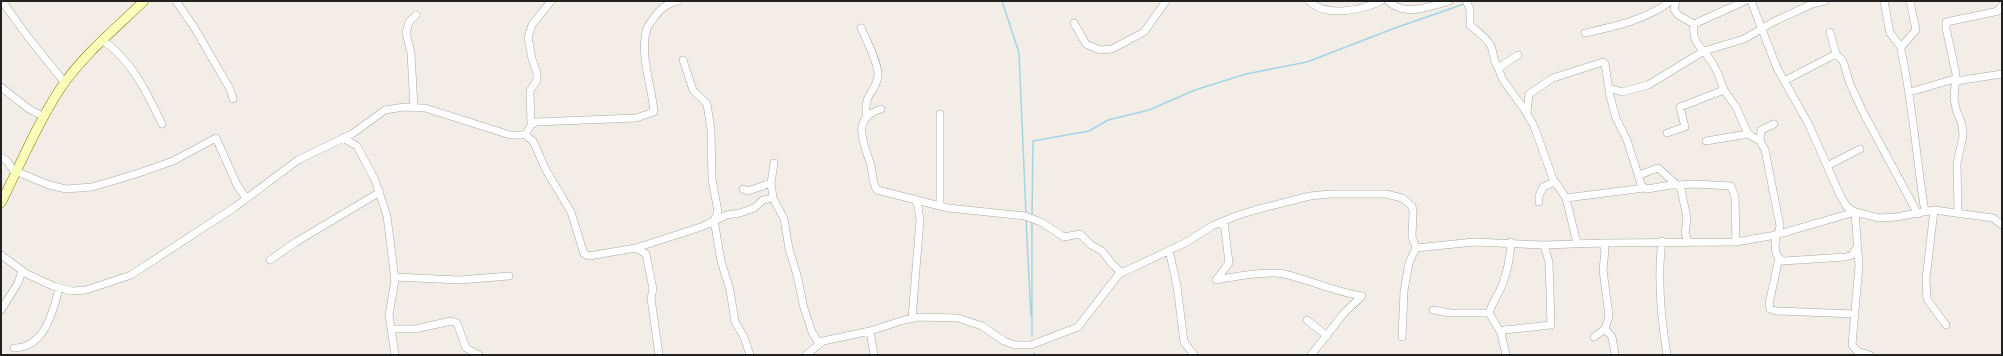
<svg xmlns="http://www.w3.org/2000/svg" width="2003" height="356" font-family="Quicksand,sans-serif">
<rect width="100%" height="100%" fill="#f2eee7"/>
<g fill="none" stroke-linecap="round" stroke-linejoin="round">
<path stroke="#a4d4e2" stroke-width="1.5" d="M1002,1l17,52 7,161
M1032,216l1,-75 56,-10 19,-11 41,-10 46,-20 51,-16 61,-12 88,-34 69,-24
M1026,220l5,96
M1032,336v-114
M1034,353l1,2"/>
<defs>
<path id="street" d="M2,1l26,36 37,46
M176,1l18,26 36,62 3,10
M1309,1c17,17 53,9 72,0
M1388,1c17,16 40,6 61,0
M1466,1l4,8v16c7,6 17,13 21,21 3,8 2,14 7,22
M1676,1l-2,8 4,6 16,9 51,-23
M1751,1l26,67 32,57 31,70 7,12 8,5 24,6 17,-1 38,-7 59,8 9,7
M1884,1l6,32 11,14
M1910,1l6,29 -15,17v3c12,54 15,108 24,162
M1074,23l12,21 14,6 12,-1 32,-17 22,-31
M1694,24c-3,21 10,24 19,40 5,8 8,18 11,26
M861,28c5,11 18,36 17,48 -2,17 -16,18 -11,41
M1830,32l6,22 7,7 7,23 14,30 54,100
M1585,33c32,-7 60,-13 86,-32
M102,40c30,20 45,53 60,84
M1518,55l-20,13 5,12 21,29 10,17 19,53 13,19 10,41 2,4
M683,60l10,30 14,14 4,26 1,49 6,33 -4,8 7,41 9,29 5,32 9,15 6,18
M1784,81l52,-27
M1,87l28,22 15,8
M1609,88l13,4 26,-7 56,-34 40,-12 29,-17 39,-18 13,-3
M1910,92l41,-12 5,1 46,-7
M414,108l-3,-55 -5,-20 3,-11 7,-7
M881,109c-32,10 -16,35 -10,57 2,8 1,17 6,24l71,18 77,8 16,6 23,15 16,-3 11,11 11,6 11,14 9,8
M1527,113l2,-19 24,-16 50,-16 2,2 5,32 6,22 11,22 14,44 3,4 3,1 24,-4h6l4,4 6,29 -2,15 3,9
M531,125l-1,-34 7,-11v-7l-5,-14 -4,-22 4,-12 19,-24
M1667,133l18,-6 -5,-20 44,-17 12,17 12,27
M525,135l6,-10 5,-3 100,-4 18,-6c-2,-26 -15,-57 -7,-84 2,-4 6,-9 9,-13 6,-8 12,-12 22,-14
M343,138l14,8 18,34 12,36 8,64 -6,35 6,40
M1706,141l42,-7 12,7 5,9 15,76 -1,5 -3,4c-1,10 -3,20 7,26l63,-4 6,-2 6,-9
M1760,141l1,-11 13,-6
M1,157l6,4 6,9 36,15 17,4 26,-2 44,-13 37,-13 43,-23 21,47 9,13
M1827,166l33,-17
M1639,175l19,-7 19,17 18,-1 36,2 4,11 1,45
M743,189l5,2 23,-8
M773,198l11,21 5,30 8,26 7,33 8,24 7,11
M1566,198l78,-10
M1539,202v-6l4,-9 9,-4h4
M940,205v-91
M1934,210l-8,69 1,20 19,26
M1958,213l-1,-50 6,-27 -1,-11 -6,-16 -2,-11 2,-24 -10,-46v-6l48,-10 4,-1 4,-6
M1224,221l5,42 -13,17c16,-3 53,-9 68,-6 26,6 51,18 78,22l-18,17 -33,42
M1662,241c-5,37 -1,77 5,114
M1603,243l133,-1 40,-7 79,-23 4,53 -7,80 5,6 13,4
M636,248l65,-21 26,-12 13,-2 14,-5 9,-8 10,-2 -2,-15 3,-20
M1416,248l58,-6 70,3 59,-2 2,7 -2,20 6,46 -4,13 -11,8
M1169,250l8,36 7,56 10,13
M1,255l26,19 26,12 19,5 14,-1 45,-15 104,-68 63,-47 54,-26 33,-24 19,-3 21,1 85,27h15l8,6 13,29 25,42 13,42 5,2 47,-8 10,6 7,35 -2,9 8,57
M1779,258l-10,46 1,5 6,2 79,3
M270,260l26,-18 84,-50
M394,277l66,3 49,-4
M1,310l17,-27 4,-12
M1433,310l17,3h39
M912,318l8,-98 -2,-14 -3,-7
M1307,320l20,16
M391,329h24l36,-8 6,2 9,25 13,7
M1605,329l7,8 3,17
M870,331l4,24
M1501,333l3,-3 47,-5 -2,-63 -5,-17
M14,348c30,0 39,-35 45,-60
M806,355l17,-14 47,-10 34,-11 15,-3 39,1 24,8 22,15 11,4h16l47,-18 41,-53 68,-32 25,-16 24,-10 19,-6 55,-14 20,-2h56l16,4 10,8 1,5 -1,26 4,11 -7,15 -5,28 -2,46
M1506,355l-5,-22 -12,-20c3,-9 7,-15 11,-23 7,-15 10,-31 11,-48"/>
<path id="secondary" d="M1,203c19,-38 36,-79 59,-114 23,-34 55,-60 84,-88"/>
</defs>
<use href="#street" stroke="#a8a8a8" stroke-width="8"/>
<use href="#secondary" stroke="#727f00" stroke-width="10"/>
<use href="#street" stroke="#fff" stroke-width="7"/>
<use href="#secondary" stroke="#fbfeb8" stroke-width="9"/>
</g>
<rect width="2003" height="356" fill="none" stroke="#212121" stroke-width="4"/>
</svg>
